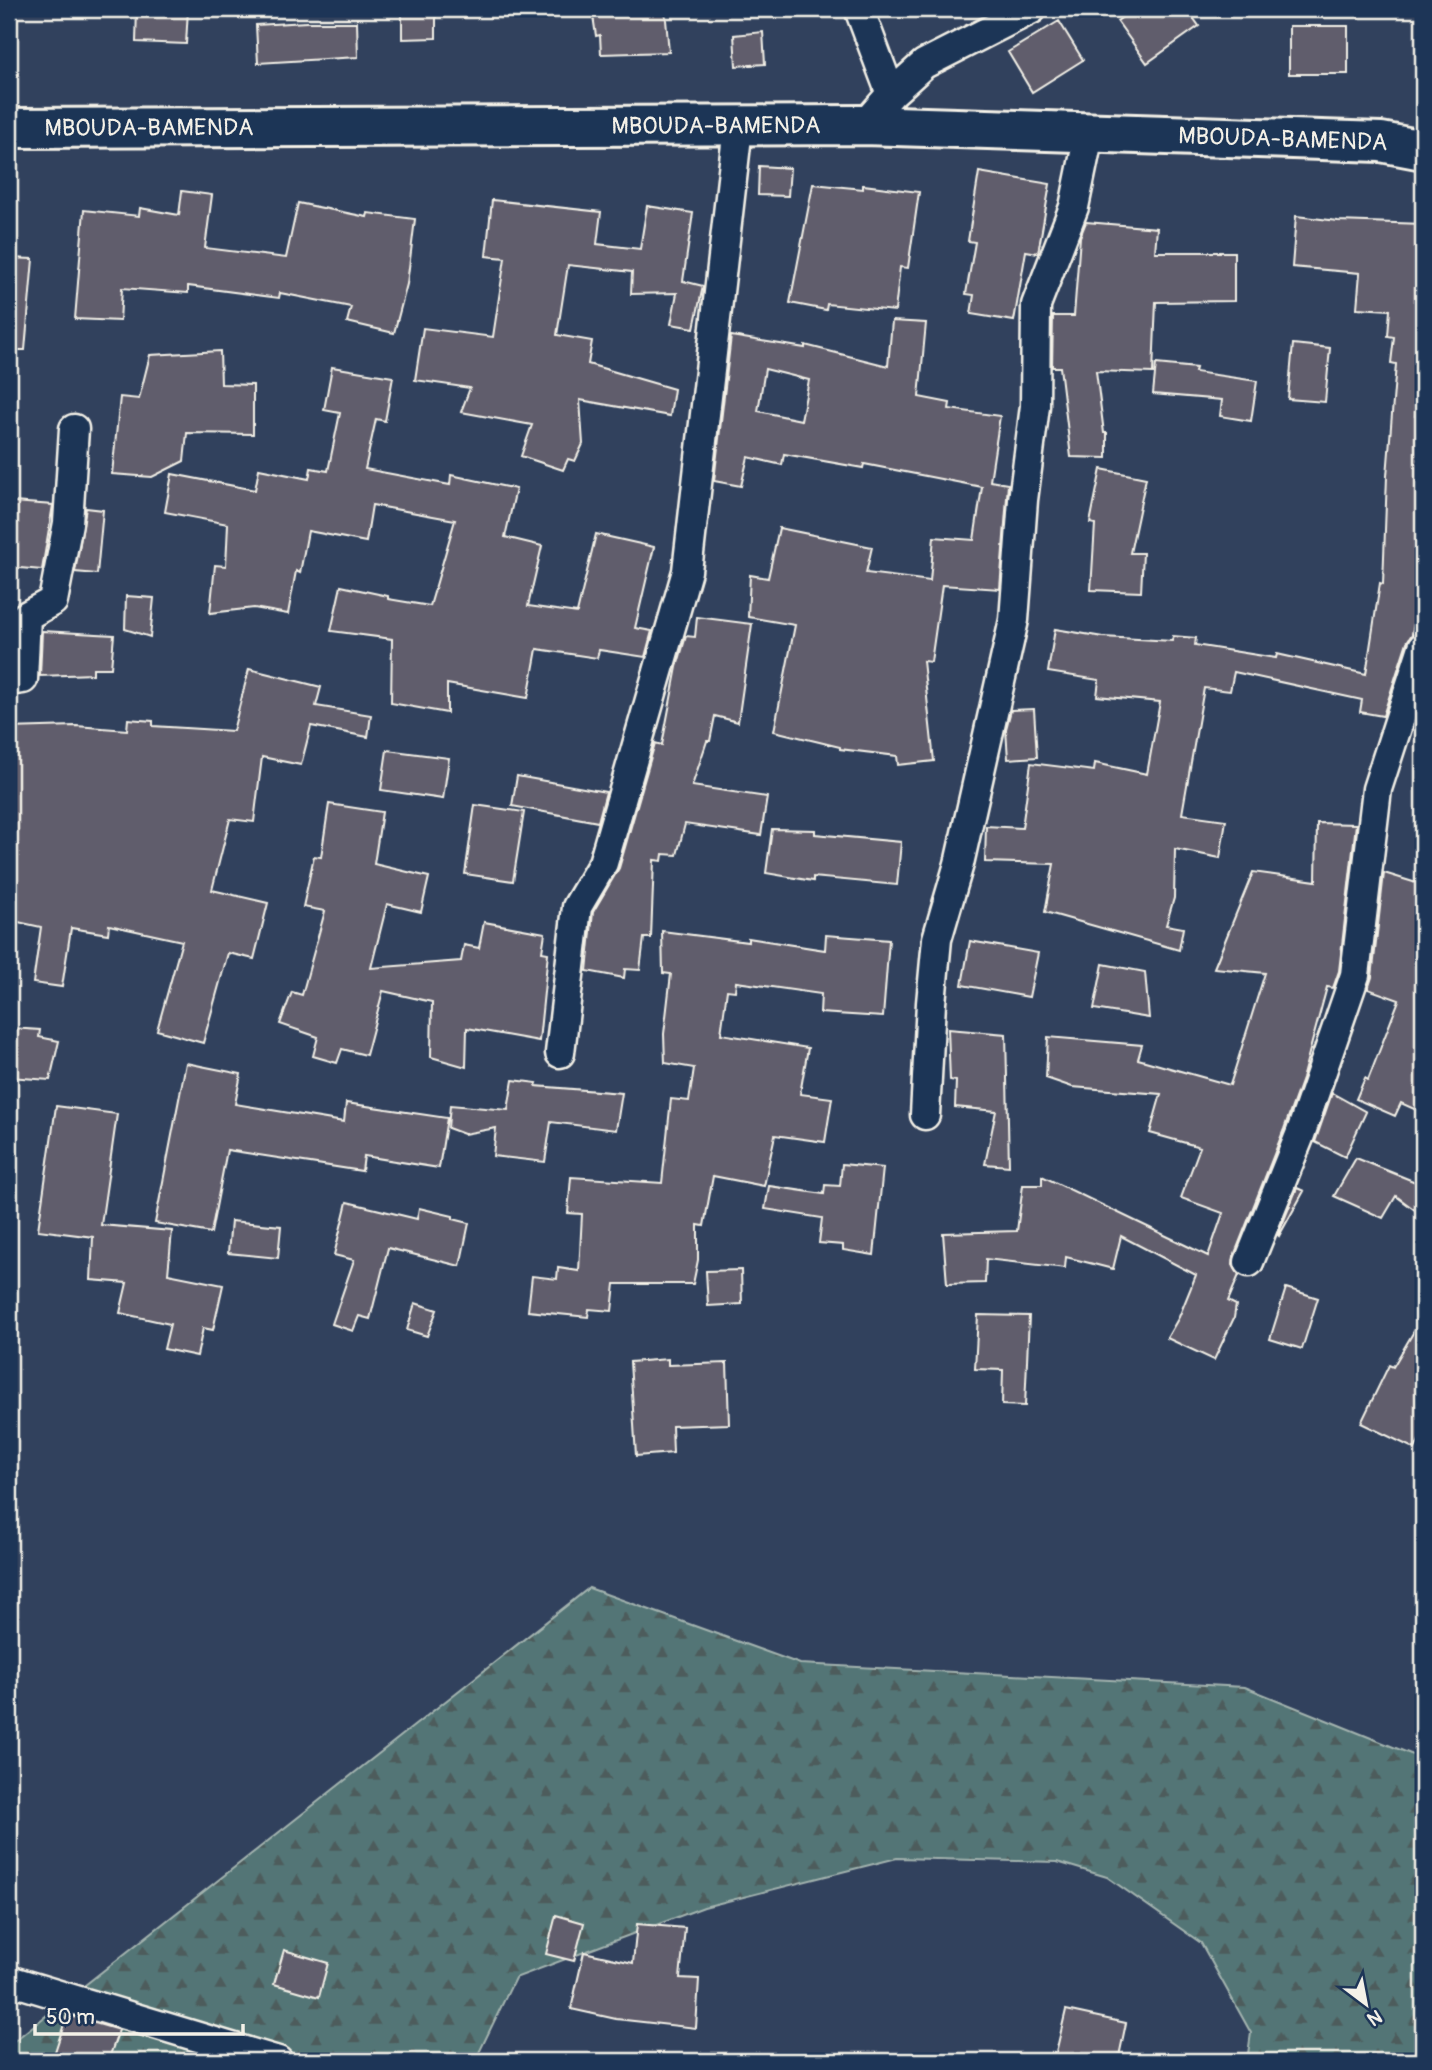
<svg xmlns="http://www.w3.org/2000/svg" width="1432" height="2070" font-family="Pangolin,sans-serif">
<defs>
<pattern id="forest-firs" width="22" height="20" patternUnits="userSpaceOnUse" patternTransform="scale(1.75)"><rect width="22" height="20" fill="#527576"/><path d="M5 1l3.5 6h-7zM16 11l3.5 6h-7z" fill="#4d5c5c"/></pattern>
</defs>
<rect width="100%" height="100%" fill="#31415d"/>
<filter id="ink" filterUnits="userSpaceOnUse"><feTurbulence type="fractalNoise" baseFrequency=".0143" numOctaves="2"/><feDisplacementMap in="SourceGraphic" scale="14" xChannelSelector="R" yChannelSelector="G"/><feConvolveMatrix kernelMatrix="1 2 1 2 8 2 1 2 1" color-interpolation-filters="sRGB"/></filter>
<g filter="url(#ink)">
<path fill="url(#forest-firs)" stroke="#a3b3af" stroke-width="2" d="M589,1588l211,76 445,23 178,72v302h-176l4,-28 -50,-90 -94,-66 -50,-15 -160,-4 -193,49 -189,71 -40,83h-466v-16z"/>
<path fill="#605d6c" stroke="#f4f1e8" stroke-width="2" fill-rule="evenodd" d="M137,9h51l-2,35 -50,-2z
M402,9h34v29l-34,1z
M592,9h73l4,43 -68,2 -1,-19 -4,1z
M1134,9h53l12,17 -52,37 -30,-42z
M1059,21l24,39 -51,32 -24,-40z
M307,22h50l1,35 -100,6 -2,-38z
M1289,26h59v48h-59z
M763,32l2,32 -29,2 -2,-31z
M759,166l31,2 -2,28 -30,-1z
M979,172l71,12 -12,69 -12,-2 -12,70 -43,-7 3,-19 -8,-1 9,-52 -7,-1z
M813,184l50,5v-4l56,7 -11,76 -8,-1 -5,44 -68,-7 -1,6 -36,-7z
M182,191l30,4 -7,53 81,10 12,-55 69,14 1,-4 47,6 -8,65 -13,49 -47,-11 4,-15 -71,-14 -1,5 -91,-12v7l-66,-5 -2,33 -45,-2 9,-109 55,6 1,-8 39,7z
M492,200l109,12 -4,32 43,5 7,-43 46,7 -10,68 20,5 -9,42 -23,-4 6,-31 -46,1 1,-22 -64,-7 -11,70 35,6 -4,23 86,25 -4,27 -90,-16 3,44 -8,17 -7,-2 -5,11 -42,-14 11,-31 -71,-13 9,-24 -55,-8 8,-52 70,9 12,-79 -19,-2z
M1296,216l42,5 85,3v142h-4l-4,50h8v165h-2l-9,53 -5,8 -24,74 -23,-4 2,-12 -128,-28 -4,19 -26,-3 -22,126 44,6 -6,38 -45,-9 -1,49 -8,27 17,3 -4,22 -134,-38 9,-48 -69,-2 1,-36 36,2 9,-65 63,8 1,-8 52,11 13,-72 -63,-6 2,-16 -51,-8 7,-43 48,8 69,4 1,-5 23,2 -1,7 81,13 1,-4 89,20 14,-91 3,1 4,-108 9,-112 -5,-1 3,-26 -6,-1 2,-26 -33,-2 3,-35 -68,-6z
M1086,222l71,6 -2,24h79v49l-78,1 -3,71 -57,-2 8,62h3v25l-36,-1 -11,-90h-8l1,-51h21l6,-79z
M9,258l24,1 -8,91h-16z
M892,321l34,2 -7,74 31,6 -1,6 51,7 -10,65 18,3 -8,105 -58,-4 -11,77 -8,-1 11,100 -36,4 -1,-9 -57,-7v-2l-66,-16 21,-106 -47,-8 2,-42 18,3 11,-50 93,19 -6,26 64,8 4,-44 40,3 8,-53 -118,-23 -1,4 -79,-14 -2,11 -34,-8 -7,29 -27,-5 17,-145 74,12v-3l83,21zM765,369l44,11 -8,40 -43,-9z
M1293,344l37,4 -5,54 -37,-3z
M220,351l1,33 32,1v49l-66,-1 -3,28 -32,16 -40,-3 8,-77 19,2 11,-44z
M1156,364l40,4 -1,4 62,9 -6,40 -31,-5 2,-16 -69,-6z
M332,367l61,10 -8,44 -9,-2 -11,50 85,16 1,-10 65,14 -11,48 37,9 -14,60 49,7 19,-79 58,13 -19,81 17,3 -7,26 -46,-7 -2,8 -60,-9 -9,49 -81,-14v29l-56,-10 1,-64 -61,-8 10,-45 47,10v3l42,7 25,-86 -83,-15 -6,37 -58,-11 -8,42 -4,-2 -8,43 -34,-6 -44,5 5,-48 11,1 2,-42 -63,-12 7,-38 83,16 4,-21 50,10 2,-11 17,3 12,-58 -16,-3z
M1101,469l45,9 -16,75h13l-2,39 -50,-2 4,-66 -5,-1z
M13,502l40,3 -11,65 -33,-3z
M86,508l17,2 -6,64 -22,-2z
M126,596l28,2 -4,39 -25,-8z
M697,617l55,7 -14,98 -23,-6 -5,25h-3l-15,45 75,11 -6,38 -76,-11 -8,31 -14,-1 -1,7 -8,-1 -3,78h-7l-4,32 -15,-1 -1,9 -37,-7 6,-59 26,-44 36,-125 7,2 15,-78 9,-31 9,1z
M42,631l72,4 -3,33h-18v6l-53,2z
M249,669l72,18 -5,19 55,9 -3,22 -57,-11 -10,39 -39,-8 -8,65 -24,-3 -18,71 56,13 -14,56 -26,-6 -25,90 -46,-13 25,-89 -73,-16 -1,9 -37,-6 -9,59 -29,-4 8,-56 -32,-7v-192l67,-2 51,4 1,-11 25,2v5l80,5z
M1034,709l3,48 -29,2 -2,-30 5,-19z
M387,750l62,8 -6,41 -62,-9z
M517,776l89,16 -8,30 -86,-16z
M329,804l53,8 -8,52 55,13 -8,35 -34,-8 -16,64 90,-7 3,-16 15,3 5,-26 61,11 -3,19 6,1 -9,88 -72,-13 -1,39 -35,-10 1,-55 -49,-11 -17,64 -24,-6 -5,14 -24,-7 5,-19 -38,-13 12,-32 10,3 23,-84 -22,-4 11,-51 7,1z
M475,805l49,7 -11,69 -48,-7z
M1317,823l39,1 -17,147 -6,17 -6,-1 -25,92 -18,50 -50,127 -1,9 6,10 -11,26 8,4 -2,13 -20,42 -47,-22 12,-21 17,-42 -75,-39 -8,33 -47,-12 -1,11 -79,-9 -1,24 -38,1 -4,-51 74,-2 6,-46h19v-9l166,80 15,-43 -42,-15 19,-51 -50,-14 11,-39 -89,-7 -26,-9 2,-41 94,8 -4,14 92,26 35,-112 -51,-5 39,-96 63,9z
M772,829l43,1v4l86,8 -4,43 -84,-8v4l-47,-8z
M1384,873l39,12v228l-22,-10 -6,13 -39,-17 9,-21 3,2 31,-80 -31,-11 4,-12z
M662,931l86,11v-4l77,12 1,-15 63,5 -6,77 -63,-4 1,-19 -85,-12 -1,9 -8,-1 -6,44 87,14 -8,46 32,4 -7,44 -50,-7 -11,51 -51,-10 -9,50 -6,-1v35l-5,24h-78l-3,27 -23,-2 -1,8 -60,-6 4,-35 25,3 1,-11 21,3 3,-57 -14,-1 3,-36 91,6 9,-84 18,2 5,-33 -29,-5 -1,-29 7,-60 -8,-1z
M970,941l68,12 -9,44 -67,-12z
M1103,964l42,8 4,46 -55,-9z
M11,1028l29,2 -1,7 20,4 -9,39 -41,-3z
M948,1029l58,5 3,132 -24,-2 11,-53 -41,-4 1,-26 -6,-1z
M186,1063l55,11 -6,30 109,18 2,-19 101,15 -8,50 -75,-12 -2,15 -135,-21 -16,83 -56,-10z
M513,1080l24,3 -1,3 86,7 -6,37 -65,-8 -6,40 -52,-6 3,-28 -32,6 -16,-6 2,-23 58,5z
M1332,1093l34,19 -21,45 -30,-15z
M56,1106l61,8 -16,111 71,6 -4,43 55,11 -10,45 -10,-2 -6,28 -33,-7 6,-25 -50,-11 7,-30 -36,-3 2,-43 -55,-7z
M1356,1158l67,27v31l-27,-20 -13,22 -49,-22z
M842,1164l41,4 -9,87 -31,-5v-5l-24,-2 3,-25 -57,-9 4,-23 55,8 1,-9 15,1z
M1297,1188l7,3 -25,45 -1,-1z
M347,1202l70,17 2,-11 34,8v3l16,4 -9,43 -72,-18 -18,71 -11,-3 -6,15 -21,-7 22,-64 -20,-5z
M231,1221l50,5 -3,32 -50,-5z
M741,1270l1,34 -34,2 -2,-35z
M1286,1288l32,10 -16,51 -32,-10z
M415,1303l22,7 -10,26 -20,-6z
M978,1315l51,1 -4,90 -23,-1 1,-35 -28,-1z
M1423,1316v116l-8,17 -54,-26 28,-58 4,2z
M668,1359v6l59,-2 2,61 -57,2 1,27 -37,3 -6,-94z
M556,1915l28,8 -10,38 -28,-7z
M637,1924l48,4 -5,50 19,1 -3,49 -80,-9 -45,-10 13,-57 49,11z
M284,1950l44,13 -9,34 -45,-13z
M1066,2010l60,13 -8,38h-64z
M67,2015l52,15 -11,31h-56z"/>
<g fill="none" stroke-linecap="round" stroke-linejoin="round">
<defs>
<path id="minor" d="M859,9l32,85
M864,125l27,-31 33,-30 108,-55
M9,681l14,-2 3,-63 27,-15 15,-78 6,-94
M560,1053l17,-146 26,-44 84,-292 51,-444
M925,1115l6,-112 6,-64 22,-75 55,-244 9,-120 12,-94 1,-101 38,-98 15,-73
M1249,1262l51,-127 55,-160 22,-186 46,-142
M9,1980l269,81"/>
<g id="highway">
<path id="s1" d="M9,128l855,-3 517,17 42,8"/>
</g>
</defs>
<use href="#minor" stroke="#f4f1e8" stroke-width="33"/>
<use href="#highway" stroke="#f4f1e8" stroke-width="44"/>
<use href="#minor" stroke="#1d3557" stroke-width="28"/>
<use href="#highway" stroke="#1d3557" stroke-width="38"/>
</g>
</g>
<g text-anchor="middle" stroke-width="5" stroke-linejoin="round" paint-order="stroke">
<g font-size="24" fill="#f4f1e8" stroke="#1d3557">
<text dy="8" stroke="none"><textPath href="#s1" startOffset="707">MBOUDA-BAMENDA</textPath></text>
<text dy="8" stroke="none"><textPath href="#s1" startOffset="140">MBOUDA-BAMENDA</textPath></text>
<text dy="8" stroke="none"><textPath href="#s1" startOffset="1274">MBOUDA-BAMENDA</textPath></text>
</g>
</g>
<rect width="1432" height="2070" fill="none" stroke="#1d3557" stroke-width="35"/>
<rect x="18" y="18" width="1397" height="2035" fill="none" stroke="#f4f1e8" stroke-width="2.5" filter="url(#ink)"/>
<g transform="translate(1366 2004) rotate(148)" stroke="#1d3557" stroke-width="5" paint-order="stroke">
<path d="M0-5L12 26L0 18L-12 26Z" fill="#f4f1e8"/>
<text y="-10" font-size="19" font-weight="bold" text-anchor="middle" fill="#f4f1e8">N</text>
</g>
<path d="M35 2024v10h208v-10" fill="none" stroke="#f4f1e8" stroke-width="3.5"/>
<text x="46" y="2024" font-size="21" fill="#f4f1e8" stroke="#1d3557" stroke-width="5" paint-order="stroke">50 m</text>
</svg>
